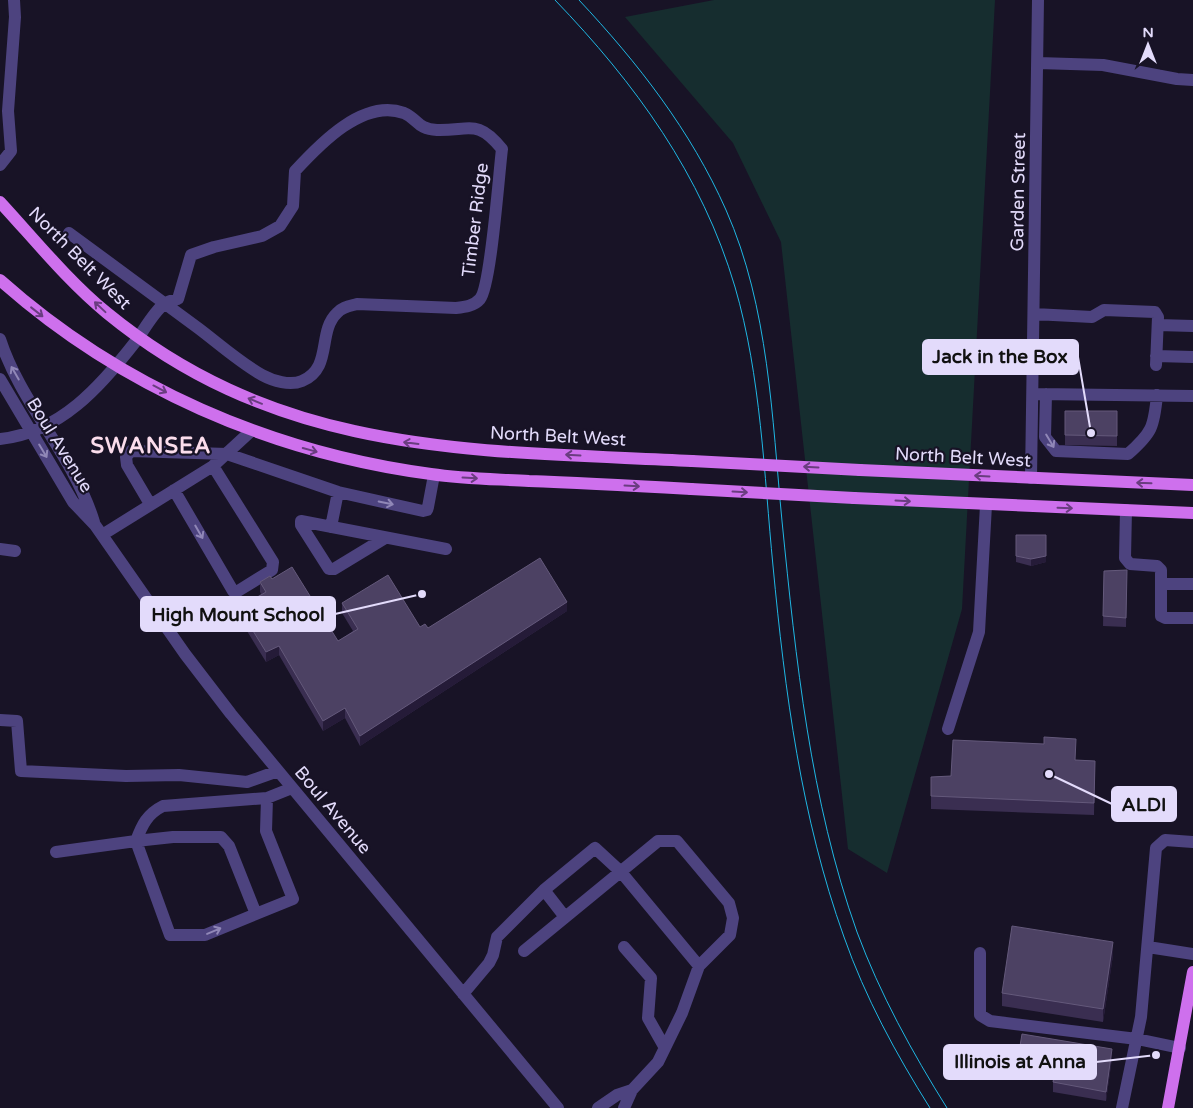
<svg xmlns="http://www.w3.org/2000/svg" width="1193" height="1108" font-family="'Varela Round',sans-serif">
<rect width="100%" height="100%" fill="#181326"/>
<path fill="#162d2f" d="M714,0h281l-33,609 -75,264 -39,-24 -67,-607 -48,-99 -108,-126z"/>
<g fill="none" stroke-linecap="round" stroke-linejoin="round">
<path stroke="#4d437f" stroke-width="12" d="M1038,63l65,2 74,14 16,1
M0,165l11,-14 -3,-40 7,-94 -1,-17
M1034,314l58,3 12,-7 51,2 3,5 -2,48
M1158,325l35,1
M0,339c21,65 74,117 94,183
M1156,356l37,1
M0,379l73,123 22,23 90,129 46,60 327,394
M1038,394l155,2
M1046,394l-1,43 11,14 72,3c24,-21 26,-27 29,-59
M0,439c60,-6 101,-53 136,-98 8,-11 17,-28 28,-37 3,-3 10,-4 14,-5l13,-44 23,-8 48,-11 18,-10 13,-20 2,-35c24,-26 68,-73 109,-58 14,6 13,16 33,17 32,1 40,-12 65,19 -3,23 -11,137 -22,150 -6,7 -15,8 -24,9l-99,-4c-7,2 -15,3 -20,9 -20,19 -4,55 -35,68 -12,5 -29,0 -40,-6 -23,-13 -44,-32 -64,-47 -43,-32 -86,-63 -129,-95
M1031,478l7,-478
M174,490l59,101h5l34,-21 1,-8 -60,-96
M150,504l-23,-39 -1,-8 5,-6 96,3 111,38 85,19 4,-1 1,-3 6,-32
M1126,510l-1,48 5,6 27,2 4,4v46l4,2h28
M331,527l7,-35
M102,535l111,-69 38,-35
M385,538l-51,31h-5l-28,-44v-4l145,28
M0,549l15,2
M1161,584h32
M0,720l17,1 4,50 105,5 53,-1 68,7 31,-11
M948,729l31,-97 7,-127
M56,852l80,-11c6,-16 11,-27 27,-35l104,-8 25,-10
M544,890l21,27
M256,914l-51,21h-35l-34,-94 37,-4h48l8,9 27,68 37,-15 -27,-68 1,-33
M624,947l27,31 -3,40 17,30
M1148,947l45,7
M524,951l134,-110h19l52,62 4,15 -3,17 -31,31 -17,47 -24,49 -26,28
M980,953v62l10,6 147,18 43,9
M463,994l26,-31 4,-8 4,-18 47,-47 51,-42 26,24 78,94
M598,1108l19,-13 15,-5 -8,18
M1122,1108l19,-91 15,-169 9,-8 28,2"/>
<path stroke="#ce70ed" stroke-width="12" d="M0,202c35,38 68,79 107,111 177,145 370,137 585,148
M0,280c120,107 272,173 431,194 33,5 65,5 98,7 54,2 108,5 162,8
M860,470l333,15
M854,498l339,15
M1168,1108l25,-136"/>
<path stroke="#1fb7e3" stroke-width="1" d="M555,0c80,83 147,175 180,287 26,89 29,187 38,279 12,126 28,251 71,371 21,60 52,117 86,171
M579,0c59,63 112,131 147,210 43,97 46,208 56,311 14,139 28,279 75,411 23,62 55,120 90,176"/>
<path stroke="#ce70ed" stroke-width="12" d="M692,461l168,9
M691,489l163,9"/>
</g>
<path fill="#3a2e51" d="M1065,411h52v35l-52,-1z
M1016,535h30v27l-15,4 -15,-4z
M1127,570l-1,57 -23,-1 1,-55z
M272,579l66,62 15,-10 -11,-18v-10l78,24 8,1 139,-17 -207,135 -15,-28 -22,13 -44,-76 -13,7 -27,-44v-10l22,-14 -1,-2v-10z
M1075,760l20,1 -1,54 -163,-6v-32l20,-1z
M1113,955l-10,67 -101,-16v-13z
M1019,1052l93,6 -6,43 -53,-9v-10l3,-16 -37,-4z"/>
<path fill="#251b38" d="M1046,556v6l-15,4v-7z
M567,602v9l-207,135v-10z
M279,646v9l-13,7v-10z
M345,708v10l-22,13v-10z
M1113,942v13l-10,67v-13z
M1112,1049v9l-6,43v-9z"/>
<path fill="#4c4163" stroke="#64597b" d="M1065,411h52v25l-52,-1z
M1016,535h30v21l-15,3 -15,-3z
M540,558l27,44 -207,134 -15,-28 -22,13 -44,-75 -13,6 -27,-44 27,-16 -6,-10 10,-6 2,3 20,-12 46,74 20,-12 -16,-26 46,-28 32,52 5,-3 3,4z
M1127,570l-1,48 -23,-2 1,-45z
M1044,737l32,2 -1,21 20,1 -1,42 -163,-7v-19l20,-1 2,-36 91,4z
M1012,926l101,16 -10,67 -101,-16z
M1022,1034l90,15 -6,43 -53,-10 5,-26 -39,-4z"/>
<defs><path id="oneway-shaft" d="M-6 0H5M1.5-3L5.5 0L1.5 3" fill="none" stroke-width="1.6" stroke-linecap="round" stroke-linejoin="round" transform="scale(1.25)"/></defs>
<g stroke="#6a3d80">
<use href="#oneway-shaft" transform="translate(100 307) rotate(-137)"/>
<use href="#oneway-shaft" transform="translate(37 312) rotate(38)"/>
<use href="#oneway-shaft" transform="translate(160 389) rotate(28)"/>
<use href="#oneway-shaft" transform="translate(255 401) rotate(-158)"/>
<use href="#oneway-shaft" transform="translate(411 443) rotate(-173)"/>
<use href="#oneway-shaft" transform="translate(310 450) rotate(15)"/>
<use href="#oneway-shaft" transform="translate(573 455) rotate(-177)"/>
<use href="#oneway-shaft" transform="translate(811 467) rotate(-177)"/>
<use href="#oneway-shaft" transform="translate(982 476) rotate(-177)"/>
<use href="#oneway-shaft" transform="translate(470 478) rotate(3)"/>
<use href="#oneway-shaft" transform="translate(1144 483) rotate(-178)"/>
<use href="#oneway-shaft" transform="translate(632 486) rotate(3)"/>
<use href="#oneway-shaft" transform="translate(740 492) rotate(3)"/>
<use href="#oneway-shaft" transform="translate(903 501) rotate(3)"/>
<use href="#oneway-shaft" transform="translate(1065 508) rotate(2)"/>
</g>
<g stroke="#9087b7">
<use href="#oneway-shaft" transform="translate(15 373) rotate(-120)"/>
<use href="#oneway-shaft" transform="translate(1050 441) rotate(59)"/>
<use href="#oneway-shaft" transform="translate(43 451) rotate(59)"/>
<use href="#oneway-shaft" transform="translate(386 503) rotate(12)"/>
<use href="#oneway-shaft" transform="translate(199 532) rotate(60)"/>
<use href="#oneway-shaft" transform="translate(214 931) rotate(-23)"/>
</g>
<g text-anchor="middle" stroke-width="4.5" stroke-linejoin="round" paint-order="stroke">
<g font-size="18" fill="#e3dbfb" stroke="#181326">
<text transform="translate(1018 192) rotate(-89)" y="6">Garden Street</text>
<text transform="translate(475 220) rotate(-83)" y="6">Timber Ridge</text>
<text transform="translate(80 258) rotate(45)" y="6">North Belt West</text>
<text transform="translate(558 436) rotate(3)" y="6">North Belt West</text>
<text transform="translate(60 445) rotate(58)" y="6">Boul Avenue</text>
<text transform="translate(963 457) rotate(3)" y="6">North Belt West</text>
<text transform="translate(333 810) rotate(50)" y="6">Boul Avenue</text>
</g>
<g font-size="22" font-weight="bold" letter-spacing="1" fill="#fbddec" stroke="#181326">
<text x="151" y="453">SWANSEA</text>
</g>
</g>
<path fill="none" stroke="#e3dbfb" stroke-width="2" d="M1091 433L1078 357M422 594L335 614M1049 774L1112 804M1156 1055L1096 1062"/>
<g fill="#e3dbfb" stroke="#181326" stroke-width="2">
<circle cx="1091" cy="433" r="5"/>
<circle cx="422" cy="594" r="5"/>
<circle cx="1049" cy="774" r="5"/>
<circle cx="1156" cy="1055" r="5"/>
</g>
<g fill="#e3dbfb" stroke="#e3dbfb" stroke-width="2">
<rect x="923" y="340" width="155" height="34" rx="5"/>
<rect x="141" y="597" width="194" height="34" rx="5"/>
<rect x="1112" y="787" width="64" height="34" rx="5"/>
<rect x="944" y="1045" width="152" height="34" rx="5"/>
</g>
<g font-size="19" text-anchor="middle" font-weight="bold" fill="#111">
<text x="1000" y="363">Jack in the Box</text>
<text x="238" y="621">High Mount School</text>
<text x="1144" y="811">ALDI</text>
<text x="1020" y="1068">Illinois at Anna</text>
</g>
<g transform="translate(1148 45)" stroke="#181326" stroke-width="4" paint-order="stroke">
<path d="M0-4L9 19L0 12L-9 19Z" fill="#e3dbfb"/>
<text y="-8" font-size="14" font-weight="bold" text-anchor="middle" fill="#e3dbfb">N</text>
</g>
</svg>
